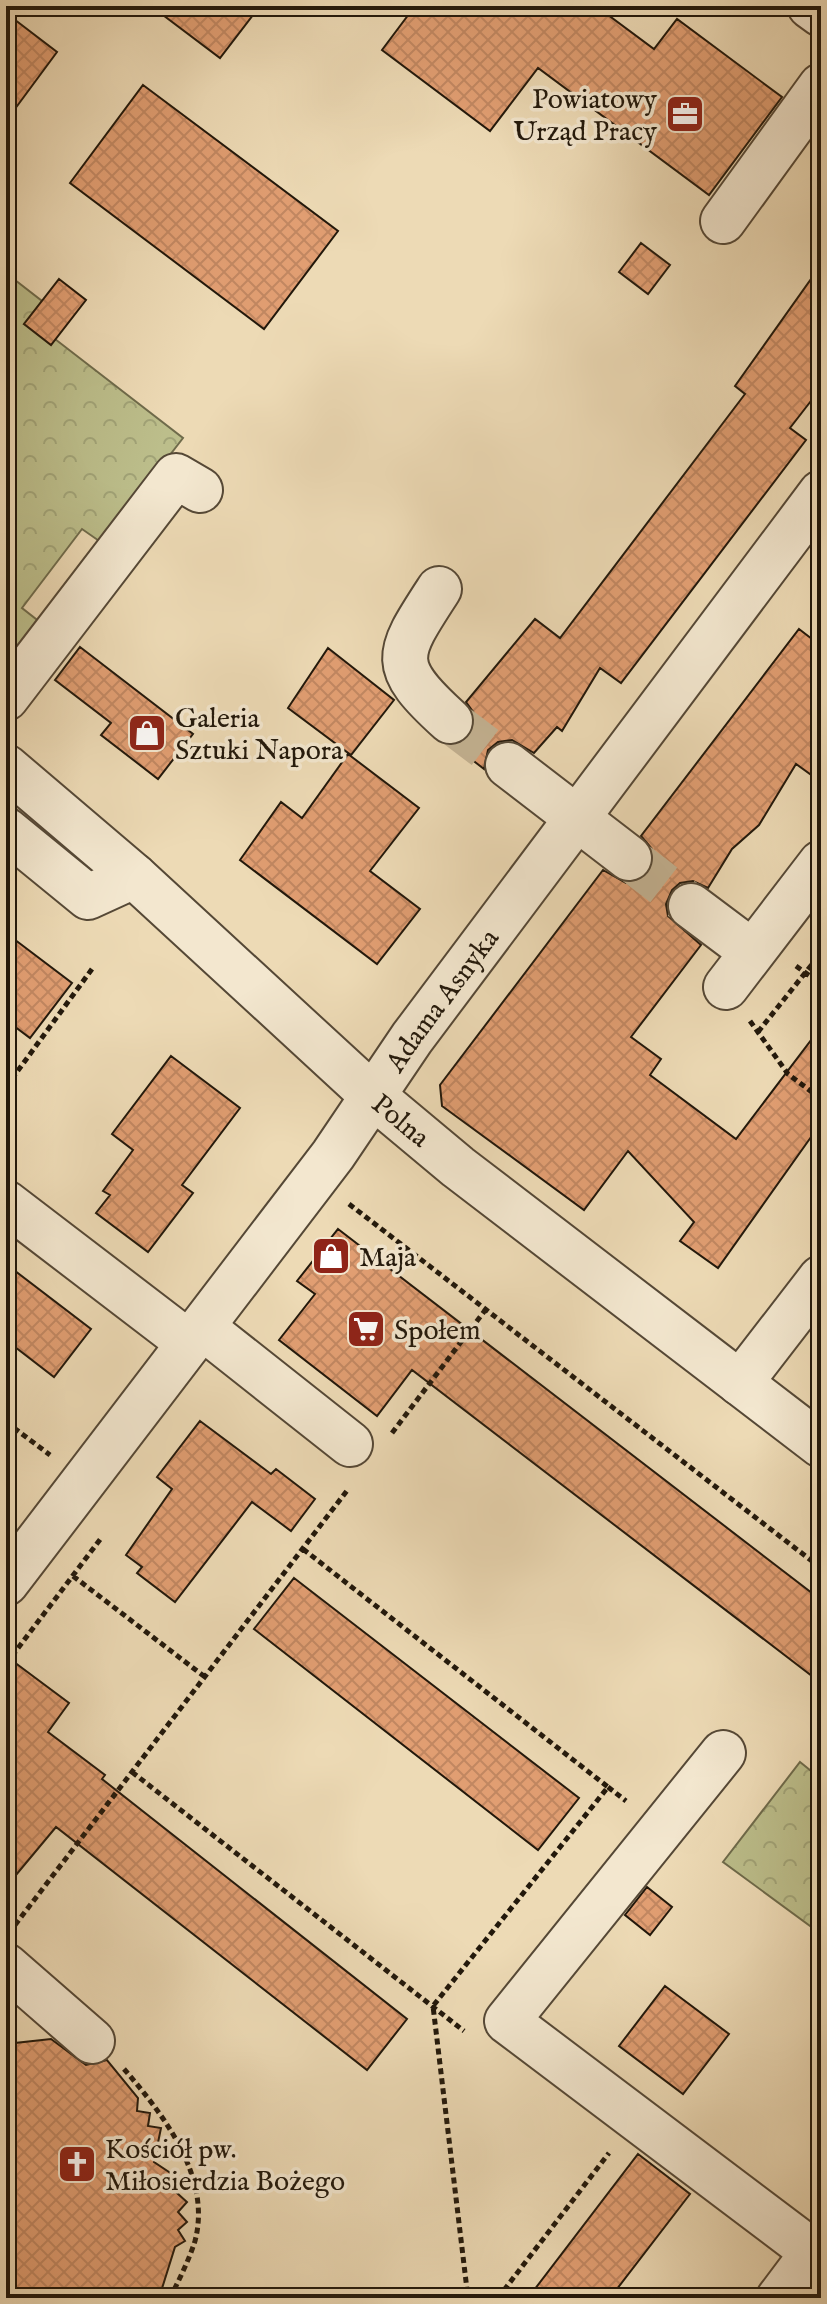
<svg xmlns="http://www.w3.org/2000/svg" width="827" height="2304" font-family="'IM FELL English',serif">
<defs>
<pattern id="forest-crowns" width="20" height="18" patternUnits="userSpaceOnUse" patternTransform="scale(2)"><rect width="20" height="18" fill="#bcbe8b"/><path d="M2 6a3 3 0 1 1 6 0M12 15a3 3 0 1 1 6 0" fill="none" stroke="#a1a377"/></pattern>
<pattern id="building-cross-hatch" width="8" height="8" patternUnits="userSpaceOnUse" patternTransform="scale(2)"><rect width="8" height="8" fill="#e19e72"/><path d="M0 0l8 8M0 8l8-8" fill="none" stroke="#c18761"/></pattern>
</defs>
<rect width="100%" height="100%" fill="#eddab5"/>
<filter id="stains"><feTurbulence type="fractalNoise" baseFrequency=".0025" numOctaves="4"/><feColorMatrix values="0 0 0 0 .2 0 0 0 0 .09 0 0 0 0 .02 0 0 0 .5 -.17"/></filter>
<radialGradient id="worn" r=".72"><stop offset=".6" stop-color="#630" stop-opacity="0"/><stop offset="1" stop-color="#630" stop-opacity=".3"/></radialGradient>
<path fill="url(#forest-crowns)" stroke="#6f6b4b" stroke-width="2" d="M6,273l36,28 -18,23 31,15 128,99 -81,105 -20,-14 -60,79 19,15 -35,45z
M800,1762l21,17v155l-98,-72z"/>
<path fill="url(#building-cross-hatch)" stroke="#22180b" stroke-width="2" d="M151,6h109l-40,52z
M415,6h181l58,43 23,-30 105,78 -73,98 -171,-127 -48,63 -108,-81z
M6,13l51,39 -51,69z
M143,85l195,146 -74,98 -194,-146z
M641,243l29,22 -22,29 -29,-22z
M821,265v123l-31,40 16,12 -185,243 -21,-15 -38,63 -5,-4 -23,26 -22,-13 -14,2 -10,8 -4,19 -31,-24 15,-6 6,-11v-15l-8,-11 69,-83 25,19 185,-244 -10,-8z
M59,279l27,21 -35,45 -27,-21z
M799,629l22,17v136l-25,-18 -37,61 -27,24 -24,39 -15,-7 -13,2 -8,7 -6,14 2,12 33,29 -70,92 30,22 -11,16 86,64 85,-112v96l-103,145 -38,-27 14,-19 -66,-71 -44,59 -142,-104 -2,-21 163,-215 23,13 13,-2 10,-8 5,-11 -2,-13 -11,-13z
M80,647l113,87 -35,45 -57,-44 10,-12 -56,-43z
M328,648l66,52 -43,55 -63,-47z
M348,754l71,54 -49,63 50,38 -43,55 -137,-104 41,-58 21,16z
M6,933l66,50 -42,55 -24,-18z
M171,1056l69,52 -58,77 11,8 -45,59 -52,-39 14,-18 -7,-4 30,-41 -21,-16z
M338,1229l483,371v83l-409,-313 -35,46 -98,-76 36,-46 -18,-13z
M6,1264l85,65 -37,48 -48,-37z
M200,1421l71,53 5,-5 39,30 -24,32 -39,-29 -77,100 -38,-29 5,-6 -16,-12 46,-66 -15,-12z
M294,1578l285,220 -41,52 -284,-221z
M6,1656l63,47 -21,29 57,43 -3,4 305,240 -40,51 -311,-243 -50,60z
M647,1887l25,20 -22,28 -25,-20z
M665,1986l64,48 -46,60 -64,-48z
M51,2039l35,26 21,-5 31,38 -1,13 13,2 -2,13 13,2 -7,34 30,20 -7,11 10,9 -9,10 9,10 -9,8 7,11 -10,6 -16,51h-153v-254z
M638,2154l52,40 -80,104h-82z"/>
<g fill="none" stroke-linecap="round" stroke-linejoin="round">
<path stroke="#c4b393" stroke-width="44" stroke-dasharray="44 22" stroke-linecap="butt" d="M450,721l58,44
M629,858l62,48"/>
<defs>
<g id="minor">
<path d="M810,6l11,8"/>
<path d="M723,221l98,-135"/>
<path d="M439,589c-43,66 -51,76 11,132"/>
<path d="M6,698l170,-222 24,14"/>
<path d="M508,765l121,93"/>
<path id="s1" d="M6,767l128,109 239,220 85,71 363,278"/>
<path d="M6,830l82,67 46,-21"/>
<path d="M691,906l60,45"/>
<path d="M726,987l95,-124"/>
<path d="M6,1203l183,140"/>
<path d="M202,1327l148,117"/>
<path d="M740,1383l81,-105"/>
<path id="s2" d="M6,1583l327,-428 79,-117 409,-545"/>
<path d="M723,1753l-216,268 306,231"/>
<path d="M6,1966l86,75"/>
<path d="M779,2298l42,-56"/>
</g>
</defs>
<use href="#minor" stroke="#554836" stroke-width="48"/>
<path stroke="#22180b" stroke-width="5" stroke-dasharray="6 4" stroke-linecap="butt" d="M796,966l25,18
M750,1021l38,53 33,25
M758,1032l63,-79
M6,1087l86,-118
M349,1204l472,364
M6,1422l44,33
M392,1433l94,-124
M303,1549l305,238 -175,219 35,292
M73,1576l132,101
M6,1664l96,-127
M132,1772l332,259
M608,1787l18,14
M15,1925l334,-437
M124,2069c39,45 88,108 71,172 -6,19 -16,39 -25,57
M498,2298l111,-145"/>
<use href="#minor" stroke="#f3e7cf" stroke-width="44"/>
</g>
<defs>
<symbol id="office-square" viewBox="-11 -11 22 22"><rect x="-9" y="-9" width="18" height="18" rx="4" fill="#8f2418" stroke="#f3e7cf"/><path d="M-6-3h4V-5.5h4V-3h4V5H-6ZM-1-4.5V-3h2v-1.5ZM-6 0V1H6V0Z" fill="#fff"/></symbol>
<symbol id="shop-square" viewBox="-11 -11 22 22"><rect x="-9" y="-9" width="18" height="18" rx="4" fill="#8f2418" stroke="#f3e7cf"/><path d="M-5-2.5h2.3a2.7 3.5 0 0 1 5.4 0H5L5.5 6h-11ZM-1.5-2.5h3a1.5 2.3 0 0 0-3 0Z" fill="#fff"/></symbol>
<symbol id="supermarket-square" viewBox="-11 -11 22 22"><rect x="-9" y="-9" width="18" height="18" rx="4" fill="#8f2418" stroke="#f3e7cf"/><path d="M-6-5.5h2.5l.6 2H6L4.5 2H-2.5L-4.4-4H-6ZM-1.5 3.2a1.3 1.3 0 1 0 .1 0ZM3 3.2a1.3 1.3 0 1 0 .1 0Z" fill="#fff"/></symbol>
<symbol id="church-square" viewBox="-11 -11 22 22"><rect x="-9" y="-9" width="18" height="18" rx="4" fill="#8f2418" stroke="#f3e7cf"/><path d="M-1.2-6h2.4v3.5h3.3v2.4h-3.3V6h-2.4V-.1h-3.3v-2.4h3.3Z" fill="#fff"/></symbol>
</defs>
<g fill-rule="evenodd">
<use href="#office-square" x="663" y="92" width="44" height="44"/>
<use href="#shop-square" x="125" y="711" width="44" height="44"/>
<use href="#shop-square" x="309" y="1234" width="44" height="44"/>
<use href="#supermarket-square" x="344" y="1307" width="44" height="44"/>
<use href="#church-square" x="55" y="2142" width="44" height="44"/>
</g>
<g text-anchor="middle" stroke-width="7" stroke-linejoin="round" paint-order="stroke">
<g font-size="28" fill="#22180b" stroke="#f3e7cf" text-anchor="start">
<text x="657" y="108" text-anchor="end">Powiatowy<tspan x="657" dy="32">Urząd Pracy</tspan></text>
<text x="175" y="727">Galeria<tspan x="175" dy="32">Sztuki Napora</tspan></text>
<text x="359" y="1266">Maja</text>
<text x="394" y="1339">Społem</text>
<text x="105" y="2158">Kościół pw.<tspan x="105" dy="32">Miłosierdzia Bożego</tspan></text>
</g>
<g font-size="28" fill="#22180b" stroke="#f3e7cf">
<text dy="10" stroke="none"><textPath href="#s2" startOffset="728">Adama Asnyka</textPath></text>
<text dy="10" stroke="none"><textPath href="#s1" startOffset="530">Polna</textPath></text>
</g>
</g>
<rect width="827" height="2304" fill="none" stroke="#eddab5" stroke-width="32"/>
<rect x="8" y="8" width="811" height="2288" fill="none" stroke="#22180b" stroke-width="4"/>
<rect x="16" y="16" width="795" height="2272" fill="none" stroke="#22180b" stroke-width="2"/>
<rect width="100%" height="100%" filter="url(#stains)"/>
<rect width="100%" height="100%" fill="url(#worn)"/>
</svg>
